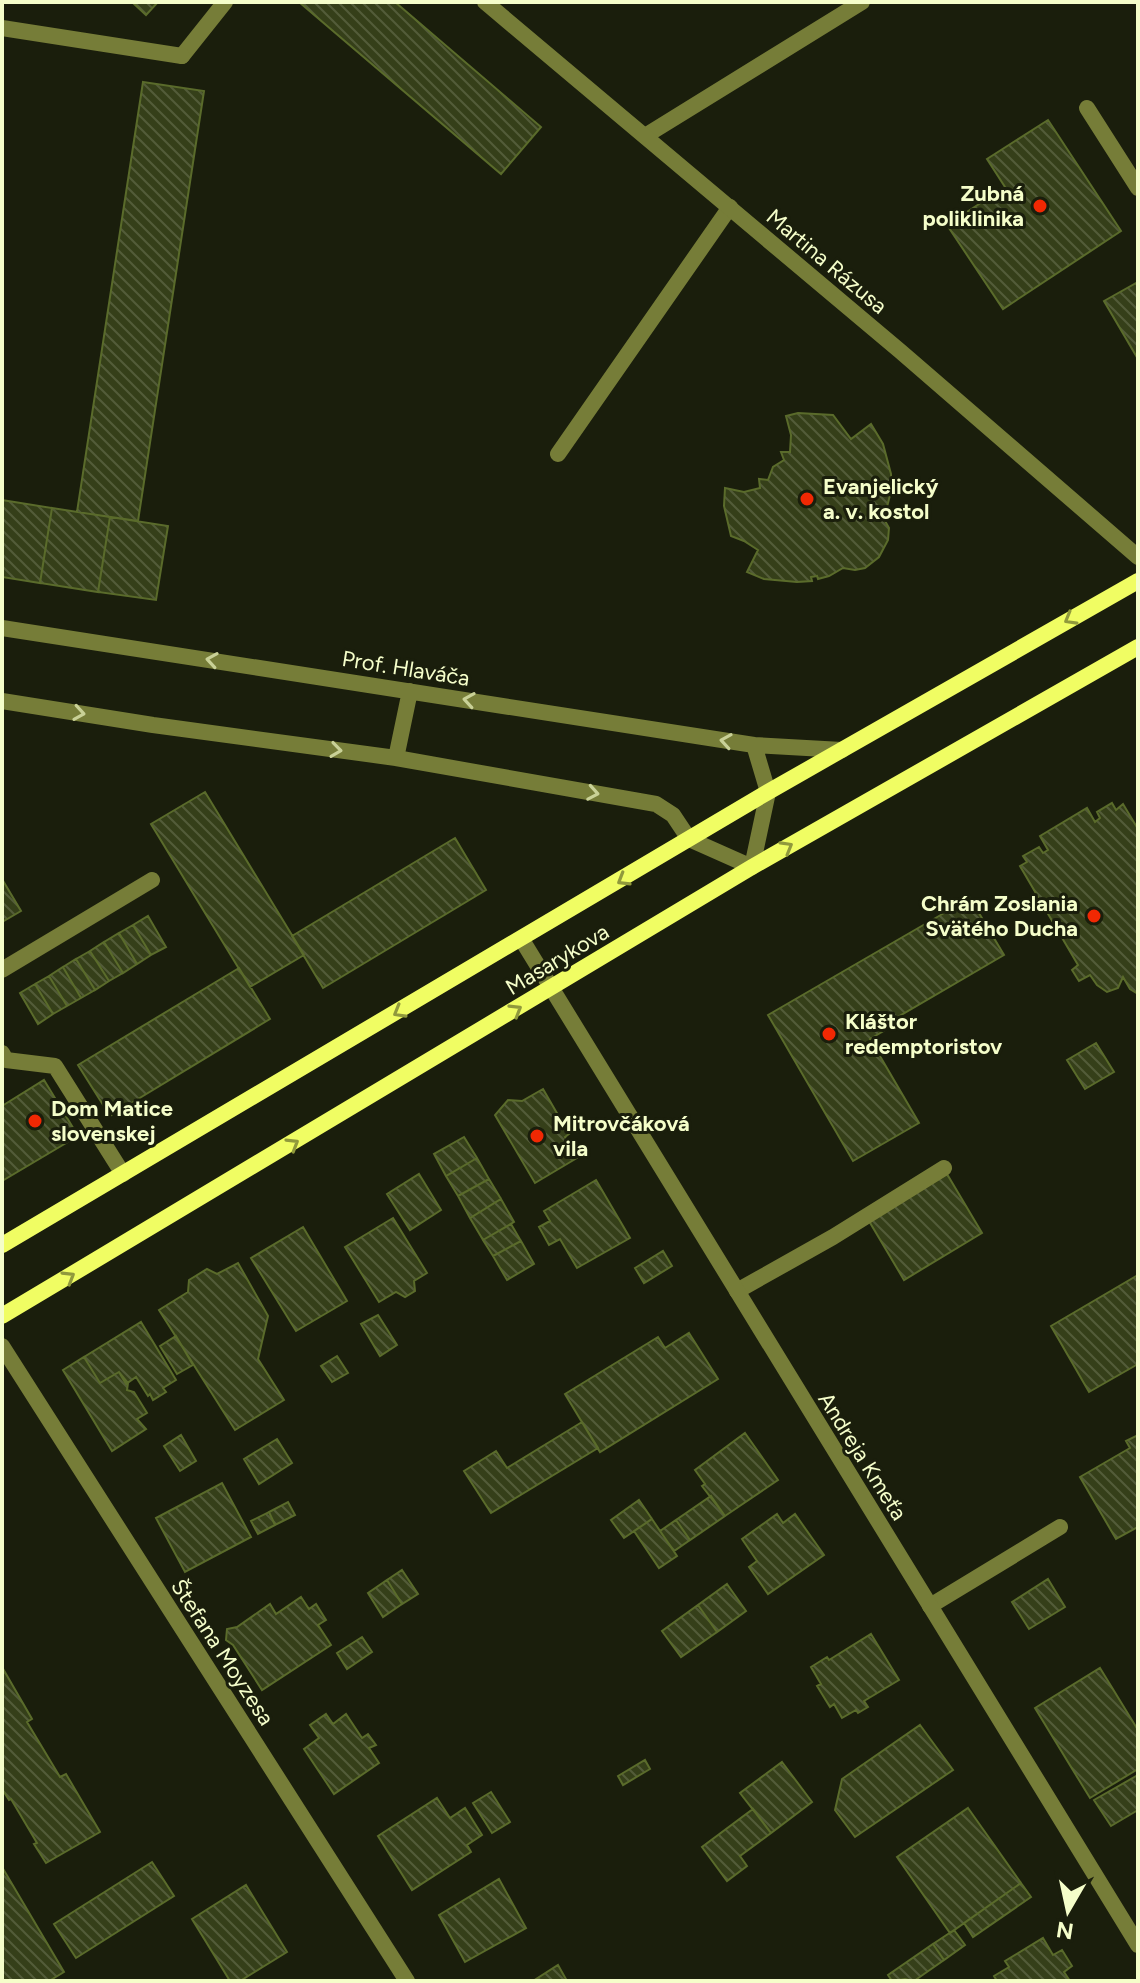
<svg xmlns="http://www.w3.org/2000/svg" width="1140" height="1983" font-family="Figtree,sans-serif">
<defs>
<pattern id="building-back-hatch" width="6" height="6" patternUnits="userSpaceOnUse" patternTransform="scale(2)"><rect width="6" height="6" fill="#353f19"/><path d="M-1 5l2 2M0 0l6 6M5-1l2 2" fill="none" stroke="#535c39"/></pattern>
</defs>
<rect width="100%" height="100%" fill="#1a1e0c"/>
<path fill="url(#building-back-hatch)" stroke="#5a6b2b" stroke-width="2" d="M132,2h26l-12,13z
M299,2h96l146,125 -40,47z
M143,82l61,9 -66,430 -61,-9z
M1048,120l73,111 -118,78 -56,-84 58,-38 -18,-28z
M1138,282v77l-34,-58z
M798,413l35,2 18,24 20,-15 12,20 8,30v12h-3l-1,5h4l-7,28 5,9 -1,12 -9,17 -14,11 -10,2 -12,-2 -14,8 -11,3 -1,-3 -6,1 1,4 -15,1 -33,-3 -17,-7 11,-22 -14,-9 -13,-5 -7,-30 1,-18 19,4 16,-4 -1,-9 9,1 5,-13 11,-7 -3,-8h9l1,-17 -5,-19z
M2,500l50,8 -12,75 -38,-6z
M52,508l58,9 -12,75 -58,-9z
M110,517l58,9 -12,74 -58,-8z
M205,792l99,163 -54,32 -99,-163z
M1112,803l4,7 7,-6 15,25v165l-8,-5 -7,-12 -5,11 -11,4 -10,-7 -7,-10 -11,6 -7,-11 6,-5 -58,-99 7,-4 -4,-6 16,-9 4,6 5,-3 -8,-14 47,-28 8,14 5,-4 -3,-6z
M455,838l31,52 -163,98 -31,-52z
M2,879l19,32 -19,11z
M970,898l34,57 -120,70 3,4 -17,10 49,84 -66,38 -85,-146z
M148,916l18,31 -15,8 -18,-30z
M133,925l18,30 -14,9 -18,-31z
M119,933l18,31 -14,9 -19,-31z
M104,942l19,31 -14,8 -19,-30z
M90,951l19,30 -14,9 -19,-31z
M76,959l19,31 -14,8 -18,-31z
M63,967l18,31 -14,8 -18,-30z
M239,968l31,51 -160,97 -32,-51z
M49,976l18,30 -14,8 -18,-30z
M35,984l18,30 -15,10 -18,-31z
M1096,1043l18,29 -29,17 -18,-29z
M44,1080l34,56 -76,45v-75z
M543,1089l26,45 -4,3 12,21 -42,25 -40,-68 13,-15 14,1z
M464,1137l13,21 -31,18 -12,-22z
M477,1158l12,21 -31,17 -12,-20z
M419,1174l22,36 -31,20 -23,-36z
M947,1174l35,59 -78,47 -35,-59z
M489,1179l12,20 -31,19 -12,-22z
M596,1180l34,58 -53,30 -17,-29 -11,6 -10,-18 11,-6 -6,-10z
M501,1199l13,23 -31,18 -13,-22z
M393,1218l34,55 -13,8 1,10 -10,6 -9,-5 -17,10 -34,-55z
M511,1224l10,17 -28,15 -10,-16z
M303,1227l44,74 -51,30 -45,-73z
M521,1241l13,23 -27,16 -14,-24z
M663,1251l9,15 -28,17 -9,-15z
M238,1263l30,53 -10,43 26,41 -49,30 -76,-120 29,-18 1,-12 18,-11 10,5z
M1138,1275v89l-49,28 -38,-66z
M378,1315l19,30 -17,11 -19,-32z
M141,1322l35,58 -13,8 3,4 -13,8 -3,-6 -2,2 -12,-19 -10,7 -7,-12 -19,11 -16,-26z
M689,1333l29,46 -118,73 -35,-58 93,-57 7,11z
M176,1336l17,29 -16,9 -17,-28z
M337,1356l11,17 -16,9 -11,-16z
M84,1357l16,26 19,-11 9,11 -1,7 7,2 13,21 -10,6 9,10 -34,22 -49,-81z
M582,1422l16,26 -107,65 -27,-42 32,-20 11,17z
M745,1433l33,47 -53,36 -23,-30 3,-2 -10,-14z
M181,1435l15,26 -16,10 -16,-25z
M1138,1435v92l-22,12 -36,-62 50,-29 -4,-7z
M277,1439l15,24 -33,21 -15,-25z
M222,1483l29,54 -66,35 -29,-54z
M711,1496l14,20 -35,24 -14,-20z
M639,1500l13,19 -28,19 -13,-18z
M288,1502l7,13 -20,10 -6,-13z
M269,1512l6,13 -17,9 -7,-13z
M777,1514l6,9 12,-9 29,41 -56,39 -19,-27 8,-6 -15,-22z
M652,1519l25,37 -18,12 -25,-37z
M676,1520l14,20 -16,11 -14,-20z
M402,1570l16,24 -16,10 -15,-24z
M1048,1579l17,28 -36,22 -17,-27z
M387,1580l15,24 -19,13 -15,-24z
M727,1584l19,27 -29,21 -19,-27z
M301,1597l8,12 7,-5 10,16 -8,5 13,20 -69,45 -29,-45 -7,-5 1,-11 10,-2 33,-23 6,10z
M698,1605l19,27 -36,25 -19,-26z
M871,1634l28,46 -35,21 4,6 -10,6 -2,-3 -14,8 -8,-14 -4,3 -13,-21 4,-2 -10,-17 16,-10 2,3z
M362,1637l10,15 -25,17 -10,-16z
M2,1667l30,52 -5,3 33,55 6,-3 34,58 -54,31 -12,-19 3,-1 -26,-44 -2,1 -7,-11z
M1100,1668l38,62v39l-48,29 -55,-90z
M326,1714l7,10 13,-10 16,24 6,-4 8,11 -7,3 10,15 -45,31 -30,-45 15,-11 -9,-13z
M920,1725l33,45 -98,67 -20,-27 7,-31z
M645,1760l5,9 -27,16 -5,-9z
M782,1762l30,40 -41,31 -31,-40z
M1138,1775v35l-27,16 -17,-26z
M491,1792l19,30 -18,11 -19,-30z
M437,1798l13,20 15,-10 17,27 -15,10 4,7 -59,38 -34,-54z
M968,1808l53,75 -71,50 -53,-76z
M753,1809l18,24 -31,23 7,10 -20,15 -25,-34z
M152,1862l22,34 -98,62 -22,-34z
M2,1867l62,105 -15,9h-47z
M499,1879l27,49 -61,34 -26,-47z
M1021,1883l10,14 -58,40 -9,-14z
M246,1885l41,67 -47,29h-10l-38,-62z
M954,1930l11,15 -21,15 -11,-16z
M1043,1938l10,17 9,-5 10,16 -8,6 6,9h-73l-3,-5 15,-9 -4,-6z
M933,1944l11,16 -30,21 -9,-2 -13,2 -4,-6z
M558,1965l9,16h-34z"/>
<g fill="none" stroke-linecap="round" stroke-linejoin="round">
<path stroke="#767d38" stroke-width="16" d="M182,56l43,-54
M1087,108l51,80
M645,136l217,-134
M558,454l172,-247
M2,970l150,-90
M2,1053l4,7 49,6 68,108
M737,1291l96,-54 111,-69
M930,1606l130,-79"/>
<path stroke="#767d38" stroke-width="16" d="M485,2l415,349 238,206
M2,28l180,28
M2,628l752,117 14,47 -16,75 -63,-28 -16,-24 -17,-11 -260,-46 -243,-33 -151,-24
M754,745l88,5
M396,758l14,-67
M522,940l616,1005
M2,1346l405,635"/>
<path stroke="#f0fd63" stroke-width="16" d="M2,1245l766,-453 370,-211
M2,1316l750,-449 386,-220"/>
</g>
<defs><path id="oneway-chevron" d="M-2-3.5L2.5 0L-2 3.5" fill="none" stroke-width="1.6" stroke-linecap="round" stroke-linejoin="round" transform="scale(2)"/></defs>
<g stroke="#90993c">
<use href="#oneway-chevron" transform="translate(1070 619) rotate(150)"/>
<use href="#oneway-chevron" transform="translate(787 847) rotate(-30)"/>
<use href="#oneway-chevron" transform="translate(623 880) rotate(149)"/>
<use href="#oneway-chevron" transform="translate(516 1010) rotate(-31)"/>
<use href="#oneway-chevron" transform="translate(399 1012) rotate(150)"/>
<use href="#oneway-chevron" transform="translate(293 1144) rotate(-31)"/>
<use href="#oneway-chevron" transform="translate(69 1277) rotate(-31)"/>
</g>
<g stroke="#c9d197">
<use href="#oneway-chevron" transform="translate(212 660) rotate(-171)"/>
<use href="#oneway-chevron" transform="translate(469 700) rotate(-171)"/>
<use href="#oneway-chevron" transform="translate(79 713) rotate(9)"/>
<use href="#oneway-chevron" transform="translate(726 741) rotate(-171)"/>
<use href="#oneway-chevron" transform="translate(336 750) rotate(8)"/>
<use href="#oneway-chevron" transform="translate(593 793) rotate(10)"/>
</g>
<g fill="#f12803" stroke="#1a1e0c" stroke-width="3">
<circle cx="1040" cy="206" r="8"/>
<circle cx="807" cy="499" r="8"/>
<circle cx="1094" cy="916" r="8"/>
<circle cx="829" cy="1034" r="8"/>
<circle cx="35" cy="1121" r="8"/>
<circle cx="537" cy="1136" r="8"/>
</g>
<g text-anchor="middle" stroke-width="6" stroke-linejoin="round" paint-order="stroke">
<g font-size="22" font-weight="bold" fill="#f5feca" stroke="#1a1e0c" text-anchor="start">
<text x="1024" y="201" text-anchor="end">Zubná<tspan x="1024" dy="25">poliklinika</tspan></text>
<text x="823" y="494">Evanjelický<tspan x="823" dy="25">a. v. kostol</tspan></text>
<text x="1078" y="911" text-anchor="end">Chrám Zoslania<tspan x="1078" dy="25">Svätého Ducha</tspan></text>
<text x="845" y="1029">Kláštor<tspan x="845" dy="25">redemptoristov</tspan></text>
<text x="51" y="1116">Dom Matice<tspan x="51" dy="25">slovenskej</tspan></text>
<text x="553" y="1131">Mitrovčáková<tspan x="553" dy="25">vila</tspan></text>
</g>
<g font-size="22" fill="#f5feca" stroke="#1a1e0c">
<text transform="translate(827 261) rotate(40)" y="8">Martina Rázusa</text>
<text transform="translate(406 668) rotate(9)" y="8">Prof. Hlaváča</text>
<text transform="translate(557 959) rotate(-31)" y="8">Masarykova</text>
<text transform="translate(863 1456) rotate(58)" y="8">Andreja Kmeťa</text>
<text transform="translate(223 1652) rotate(57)" y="8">Štefana Moyzesa</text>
</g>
</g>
<rect width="1140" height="1983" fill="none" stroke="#f5feca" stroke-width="8"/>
<g transform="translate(1068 1911) rotate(189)" stroke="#1a1e0c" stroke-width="6" paint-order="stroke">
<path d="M0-6L14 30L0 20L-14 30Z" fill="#f5feca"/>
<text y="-12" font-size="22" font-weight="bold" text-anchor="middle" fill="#f5feca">N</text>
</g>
</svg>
